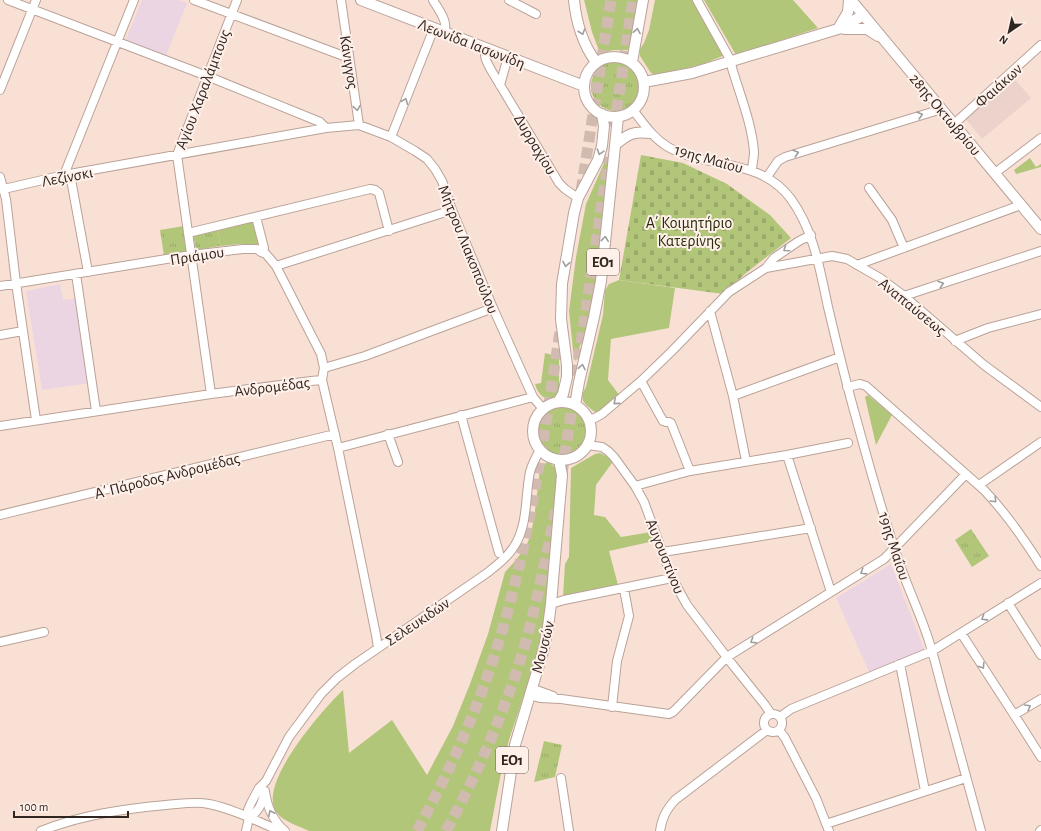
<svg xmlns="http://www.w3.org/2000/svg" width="1041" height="831" font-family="'Alegreya Sans',sans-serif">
<defs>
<pattern id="cemetery-stones" width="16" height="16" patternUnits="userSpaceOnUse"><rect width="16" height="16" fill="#b2c67a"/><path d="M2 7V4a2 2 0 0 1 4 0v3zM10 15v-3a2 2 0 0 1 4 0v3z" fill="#99aa69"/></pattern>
<pattern id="park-tufts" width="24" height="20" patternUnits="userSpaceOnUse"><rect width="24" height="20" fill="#b2c67a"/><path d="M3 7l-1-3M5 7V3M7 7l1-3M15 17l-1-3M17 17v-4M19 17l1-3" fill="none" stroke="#99aa69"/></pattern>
</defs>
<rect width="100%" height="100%" fill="#f9e0d5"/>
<path fill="#ebd2ca" d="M1013,77l18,21 -49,41 -16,-20z"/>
<path fill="#ebd5e2" d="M142,0h37l8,3 -22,55 -40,-16z
M60,284l3,16 15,-2 12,85 -48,7 -16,-99z
M891,564l34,88 -56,20 -33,-74z"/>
<path fill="#b2c67a" d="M584,0h56l-5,29 -7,21h-14l-14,3 -8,-21z
M655,0h40l30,55 -22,9 -41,10 -7,1 -4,-2 -11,-17v-7l4,-6 5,-13z
M704,0h89l25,28 -82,27z
M1030,158l6,9 5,-3v3l-25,7 -2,-4z
M605,161h2l1,1c-1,60 -7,122 -26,179 -3,6 -4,14 -6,20l-2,-2 -5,-48 7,-54 10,-53z
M254,220l6,26 -20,-2 -20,2 -2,-17z
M619,280l56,8 -6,40 -58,11 -3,41 12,16 -19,15 -6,1c-11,-8 -17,-12 -9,-25l17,-72 2,-25 4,-6z
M545,353l14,4v27l2,6 -6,10c-10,0 -17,-5 -20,-16l6,-1z
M868,395l24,20 -16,30 -11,-48z
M600,453l8,4 4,6 -16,22 -2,30 11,2 16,20 30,-5 3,9 -45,10 9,34 -55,11 2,-32 4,-7 2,-89 24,-14z
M548,462l7,5 2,5 -2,25v29l-12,103 -7,30 -27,81 -8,33 -11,58h-181c-10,-5 -25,-9 -32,-18 -22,-27 46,-104 66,-123l6,63 43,-33 35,55 26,-49 17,-42 18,-50 17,-62 11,-12 10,-14 4,-9 4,-18 6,-50 4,-5z"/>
<path fill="url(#cemetery-stones)" d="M641,155l42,8 44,21 43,31 21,23 -45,35 -23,21 -104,-14z"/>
<path fill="url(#park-tufts)" d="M591 86a25 25 0 1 1 50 0a25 25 0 1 1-50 0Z
M184,226l4,26 -24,4 -4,-26z
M218,229l2,17 -24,4 -3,-16z
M538 431a24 24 0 1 1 48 0a24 24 0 1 1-48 0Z
M971,529l18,27 -17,11 -17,-27z
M544,741l18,4 -7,32 -21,5z"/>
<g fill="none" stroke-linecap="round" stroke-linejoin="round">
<path stroke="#d1bbb1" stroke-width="11" stroke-dasharray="11 5.5" stroke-linecap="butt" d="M614,127l19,-127
M581,191l30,-191
M576,376l33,-219
M562,473l12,-78
M417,831c35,-64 66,-133 86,-203 29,-99 42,-201 58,-303
M446,831c34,-62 63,-129 82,-197 11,-41 19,-83 28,-125"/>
<defs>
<path id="minor" d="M8,0l199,76 113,46 6,6
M194,0l155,58
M341,0l18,125
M433,0c5,9 16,22 11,32
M509,0l27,14
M697,0l34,61 1,7c8,27 20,56 22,84 0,6 -2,13 -2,19
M486,48c-3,9 1,14 5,22l68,113 6,6 13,9
M500,85l8,-28
M0,90l36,-90
M633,110c11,14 20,28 35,37 41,23 92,10 123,52 23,32 29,71 37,108 8,34 16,67 25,100 13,47 26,96 42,143 9,30 23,58 33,88 7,21 12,44 18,65 12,43 23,85 35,128
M954,124l87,-79
M391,137l43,-109
M995,173l46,-35
M70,174l18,98
M64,175l70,-175
M0,177l6,22 10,84 20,137
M767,177l11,-16 7,-4 157,-48
M869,188l23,32 12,28
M4,189l60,-14 262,-47 33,-3 32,12 24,14 12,8 8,10 7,12 10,29 41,98 40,89 10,12
M256,217l8,31 -3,4
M188,233l182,-44 5,1 4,3 10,38
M857,265l164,-60
M276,266l176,-56
M766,268l66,-12 15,3 33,19 24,18 80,69 57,42
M76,274l20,137
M0,286l191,-31 52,-6h14l4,3 5,2 10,12 45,88 3,14 -2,12 16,68 38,187 2,13
M904,296l137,-45
M710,311l23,85 13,65
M0,335l23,-4
M955,341l33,-13 53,-14
M324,368l41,-12 128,-48
M641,381l22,40 3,1h3l2,1 19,48
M847,387l13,-3 6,2 118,104c22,23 40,49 57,76
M211,394l-34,-239 60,-155
M733,396l107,-39
M461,415l38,138
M589,419l6,-1 7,-4 39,-33 31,-30 57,-59 37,-24 8,-10 25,-17 12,-6
M0,426l211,-32 100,-13 11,-1
M388,434l10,28
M587,445l15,2 6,4 6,6 21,29 9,16 28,76 15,27 45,59 33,41 6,9
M338,448l195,-51
M787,455l44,137
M979,485l62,-43
M635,486l55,-15 97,-16 61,-12
M0,515l335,-81
M663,552l148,-24
M1008,603l33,52
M551,604l13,-4 108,-22
M961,633l61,94 19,30
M0,642l44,-10
M900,664l25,127
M531,688l22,8
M529,695l11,3 21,1 108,15 4,-2 54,-55 157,-98 82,-85
M612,707l5,-46 12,-45 -5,-27
M764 723a9 9 0 1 1 18 0a9 9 0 1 1-18 0Z
M1014,715l27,-16
M780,717l11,-8 141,-58 109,-68
M779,730l6,8 31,60 13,33
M561,778l8,53
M265,791c2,16 7,29 20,40
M249,818c9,-6 12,-12 15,-23
M826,824l140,-46
M41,831c40,-16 82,-22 125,-26 14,-1 29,-4 43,-1 24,5 48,17 71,27
M246,831l3,-13 -1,-8 3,-7 8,-15 7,-7 23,-44 32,-43 16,-16 18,-14 132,-91c10,-8 21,-16 28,-28 13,-21 10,-49 15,-73 2,-8 6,-15 10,-22
M660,831c2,-13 6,-21 15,-31l92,-70
M1040,831l1,-1"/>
<path id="major" d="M361,0l223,86
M574,0c2,21 9,45 22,62
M851,0l190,229
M838,29l10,-17 1,-12
M844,29h23l11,7
M584 87a30 30 0 1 1 60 0a30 30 0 1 1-60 0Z
M632,62l11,-62
M644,82l48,-9 146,-44 26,-14
M615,145c13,-11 18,-14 35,-12
M558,402l5,-8 4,-17v-12l-6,-46 1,-35 12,-71 4,-15 20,-38 4,-14 2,-20 -2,-12
M533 431a29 29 0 1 1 58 0a29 29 0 1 1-58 0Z
M575,405l4,-23 15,-65 7,-36 17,-164
M502,831l13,-86 29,-97 4,-21 3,-23 11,-129 -3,-15"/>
</defs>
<use href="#minor" stroke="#baa298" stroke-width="10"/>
<use href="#major" stroke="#baa298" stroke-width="12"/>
<use href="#minor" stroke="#fff" stroke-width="8"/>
<use href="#major" stroke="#fff" stroke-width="10"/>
</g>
<defs><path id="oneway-chevron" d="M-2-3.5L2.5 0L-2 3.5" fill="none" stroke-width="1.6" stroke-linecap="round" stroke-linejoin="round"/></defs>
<g stroke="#a19d9c">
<use href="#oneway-chevron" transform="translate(637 31) rotate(-80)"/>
<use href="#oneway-chevron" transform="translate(582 32) rotate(71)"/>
<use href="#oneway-chevron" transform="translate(405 101) rotate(-68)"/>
<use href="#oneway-chevron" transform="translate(357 108) rotate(81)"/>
<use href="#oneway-chevron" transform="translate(920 115) rotate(-17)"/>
<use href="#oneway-chevron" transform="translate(600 152) rotate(108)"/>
<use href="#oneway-chevron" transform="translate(796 153) rotate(-17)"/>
<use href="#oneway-chevron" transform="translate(605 239) rotate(-84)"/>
<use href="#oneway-chevron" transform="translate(786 249) rotate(145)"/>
<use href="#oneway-chevron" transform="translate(566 264) rotate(100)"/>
<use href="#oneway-chevron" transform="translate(941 284) rotate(-18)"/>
<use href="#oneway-chevron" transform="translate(582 367) rotate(-79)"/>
<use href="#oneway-chevron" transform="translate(616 402) rotate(139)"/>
<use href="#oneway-chevron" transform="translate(994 500) rotate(47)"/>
<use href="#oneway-chevron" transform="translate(863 572) rotate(148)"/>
<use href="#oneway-chevron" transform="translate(984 618) rotate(148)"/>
<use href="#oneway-chevron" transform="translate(753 641) rotate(148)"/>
<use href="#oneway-chevron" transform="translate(982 666) rotate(57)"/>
<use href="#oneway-chevron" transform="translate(1028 707) rotate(-31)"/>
<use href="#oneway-chevron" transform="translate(271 813) rotate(-117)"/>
</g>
<g text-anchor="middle" stroke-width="4" stroke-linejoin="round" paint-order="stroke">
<g fill="#fff0e9" stroke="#6d635e" stroke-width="1">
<rect x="587" y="249" width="32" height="26" rx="3"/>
<rect x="496" y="747" width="32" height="26" rx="3"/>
</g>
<g font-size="15" font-weight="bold" fill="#2f2622">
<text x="603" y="267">ΕΟ1</text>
<text x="512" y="765">ΕΟ1</text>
</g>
<g font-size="16" fill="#2f2622" stroke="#fff0e9">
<text transform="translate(472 43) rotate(21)" y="6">Λεωνίδα Ιασωνίδη</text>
<text transform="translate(350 62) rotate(81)" y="6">Κάνιγγος</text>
<text transform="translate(998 85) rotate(-42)" y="6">Φαιάκων</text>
<text transform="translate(202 89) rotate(-69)" y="6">Αγίου Χαραλάμπους</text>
<text transform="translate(946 114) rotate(50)" y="6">28ης Οκτωβρίου</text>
<text transform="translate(536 144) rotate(59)" y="6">Δυρραχίου</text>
<text transform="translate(709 158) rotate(16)" y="6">19ης Μαΐου</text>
<text transform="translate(67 176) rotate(-11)" y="6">Λεζίνσκι</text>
<text transform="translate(469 249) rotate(68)" y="6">Μήτρου Λιακοπούλου</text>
<text transform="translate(197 255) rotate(-9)" y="6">Πριάμου</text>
<text transform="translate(913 306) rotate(39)" y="6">Αναπαύσεως</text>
<text transform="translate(272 386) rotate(-7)" y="6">Ανδρομέδας</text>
<text transform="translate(167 475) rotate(-14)" y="6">Α΄ Πάροδος Ανδρομέδας</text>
<text transform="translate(895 546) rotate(72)" y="6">19ης Μαΐου</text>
<text transform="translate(666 556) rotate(68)" y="6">Αυγουστίνου</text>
<text transform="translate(417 621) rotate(-34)" y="6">Σελευκιδών</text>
<text transform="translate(542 647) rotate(-76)" y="6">Μουσών</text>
</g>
<g font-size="16" fill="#252d0b" stroke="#fff0e9">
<text x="689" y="228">Α΄ Κοιμητήριο<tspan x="689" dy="18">Κατερίνης</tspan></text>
</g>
</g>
<g transform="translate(1009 32) rotate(214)" stroke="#fff0e9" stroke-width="3" paint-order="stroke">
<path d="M0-3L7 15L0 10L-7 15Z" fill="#2f2622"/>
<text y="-6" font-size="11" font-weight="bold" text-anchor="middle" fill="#2f2622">N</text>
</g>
<path d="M14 811v6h114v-6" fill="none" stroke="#2f2622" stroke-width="2"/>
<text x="20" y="811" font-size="12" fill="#2f2622" stroke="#fff0e9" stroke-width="3" paint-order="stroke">100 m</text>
</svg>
